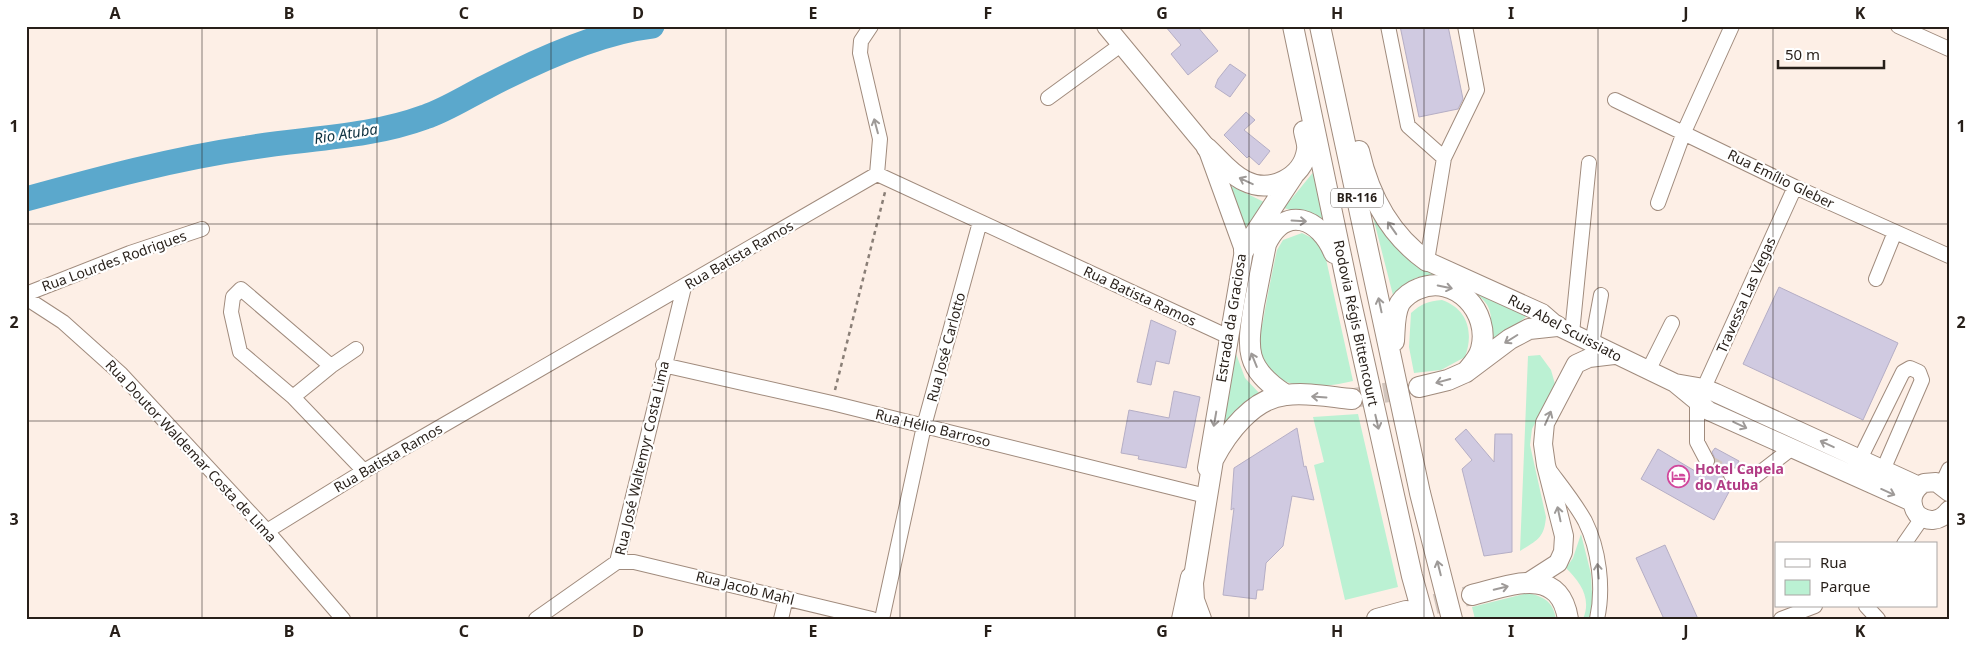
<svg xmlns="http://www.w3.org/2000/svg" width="1975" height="645" font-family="'Noto Sans',sans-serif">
<rect width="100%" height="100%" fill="#fdefe6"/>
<path fill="#bbf1d3" d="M1315,170l10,51 -41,-13z
M1229,185l35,17 -19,27z
M1373,217l19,24 50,35c-24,-2 -34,2 -48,23z
M1302,233l12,6 10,11 29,131c-34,8 -86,13 -94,-33 -2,-8 2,-19 4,-27 4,-24 9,-48 14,-71l6,-10z
M1468,289l60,26 -38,31c1,-29 7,-41 -22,-57z
M1442,300c26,9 32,33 23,57l-24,13 -27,3 -5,-26 2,-34c10,-9 17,-12 31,-13z
M1235,351l10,27 16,17 -43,38z
M1540,355l11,15 4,14 -23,45 -2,16 16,72c-2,22 -9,23 -26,34l8,-195z
M1358,414l40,173 -53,13 -31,-135 10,-3 -11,-45z
M1581,534l10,40 2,40 -3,5h-7c9,-21 -3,-37 -17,-51l7,-10z
M1528,593c16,4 25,8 28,26h-81l-3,-12z"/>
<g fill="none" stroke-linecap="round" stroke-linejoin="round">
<path stroke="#5ba8cc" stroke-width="25" d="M26,199c73,-20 146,-40 221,-51 59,-10 121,-10 178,-31 21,-7 41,-20 61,-30 46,-24 114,-55 166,-61"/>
</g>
<path fill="#d0cae1" stroke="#b5aec5" d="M1165,26h32l21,25 -30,24 -17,-21 10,-9z
M1400,26h48l15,73 -5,10 -39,8z
M1230,64l16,11 -16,22 -15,-10 3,-8z
M1246,112l9,8 -11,10 26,21 -11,14 -10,-9 -2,2 -23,-23z
M1779,287l119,56 -35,77 -120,-56z
M1151,320l25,11 -7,33 -13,-3 -5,24 -14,-3z
M1174,391l26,6 -14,71 -48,-9 1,-3 -18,-3 8,-43 40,8z
M1297,428l7,39 2,-1 8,34 -22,-4 -9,50 -17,17 -3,27h-6l-1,9 -33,-4 11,-87 -3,2 3,-42z
M1466,429l28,33 1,-28h17v118l-28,4 -22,-87 10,-9 -17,-21z
M1715,448l24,13 -3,6h-8l-4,3 -1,8 4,5 -2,4 5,3 -16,30 -73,-41 17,-30 42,25 3,-5h8l4,-4 1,-4 -4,-9z
M1665,545l33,74h-34l-28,-61z"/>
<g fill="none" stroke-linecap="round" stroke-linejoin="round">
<path stroke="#d2c5bd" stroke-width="14" stroke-dasharray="14 7" stroke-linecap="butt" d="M1707,461l24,14"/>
<path stroke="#d2c5bd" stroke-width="20" stroke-dasharray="20 10" stroke-linecap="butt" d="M1354,398l65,-11
M1406,611l66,-16"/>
<defs>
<path id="minor" d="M871,26l-10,15 -1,12 20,86 -3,35
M1388,26l20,100 36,32
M1898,26l51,23
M1048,98l74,-54
M1615,100l180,87 154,69
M1658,203l26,-71 48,-106
M1427,261l17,-103 33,-68 -12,-64
M1876,279l19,-47
M26,294l104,-41 72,-24
M26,298l37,24 58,52 146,157 76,88
M1572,333l17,-170
M1592,343l9,-48
M663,365l169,38 370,92
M331,366l-90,-77 -8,8 -2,15 9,40 53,45 71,74
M1648,371l24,-48
M293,397l38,-31 25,-17
M1860,459l43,-87 7,-4 9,4 3,8 -39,90
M1707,461l-10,-19v-39l98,-216
M1550,471c12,16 25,32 35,50 14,28 19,67 12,98
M1731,475l22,3 38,-29
M1942,484l7,-15
M267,531l97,-60 513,-297 352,163
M1904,544l18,-26
M617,562h17l238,57
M1866,606l12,13
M536,619l81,-57 67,-275
M781,619l5,-21
M882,619l42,-193 56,-204
M1781,619l34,-13"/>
<path id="major" d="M1106,26l101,122 37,102 -37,218
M1427,261l115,52 15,13 118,57 34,28 203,91
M1675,383l29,5 12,5 203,93
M1949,492l-13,-10 -12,1c-12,7 -15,20 -7,31 11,9 23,8 32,-4
M1530,581l28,-18 5,-11 1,-16 -18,-71 -3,-21 2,-21 31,-59 13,-6 25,-3
M1181,619l9,-42"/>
<path id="highway" d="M1293,26l55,263 64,287 12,43
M1320,26l100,467 32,126
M1207,148c12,11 23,26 38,33 25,13 58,-3 62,-31 1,-6 -2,-13 -3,-19
M1359,151c10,44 31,84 68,110
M1244,250l49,-74
M1394,341c1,-12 0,-27 6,-38 4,-6 12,-12 18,-14 37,-16 73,23 63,60 -2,9 -9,16 -15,23
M1419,387l29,-7 18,-8 44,-33 19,-10 28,-3
M1286,395c-42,-27 -39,-46 -32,-90 4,-20 8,-40 12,-61 19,-40 54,-26 68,9
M1472,595c37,-9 87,-31 96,24
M1201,619l-7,-19 -1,-17 20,-123c14,-27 40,-62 73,-65 21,-3 45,2 66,4
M1377,619l29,-8"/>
</defs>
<use href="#minor" stroke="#a08b7d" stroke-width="16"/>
<use href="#major" stroke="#a08b7d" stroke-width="20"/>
<use href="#highway" stroke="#a08b7d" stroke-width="22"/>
<path stroke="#8a7f77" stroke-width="2.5" stroke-dasharray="4 4" stroke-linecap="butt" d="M835,390l50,-198"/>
<use href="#minor" stroke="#fff" stroke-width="14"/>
<use href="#major" stroke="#fff" stroke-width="18"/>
<use href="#highway" stroke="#fff" stroke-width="20"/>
</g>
<defs><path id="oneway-shaft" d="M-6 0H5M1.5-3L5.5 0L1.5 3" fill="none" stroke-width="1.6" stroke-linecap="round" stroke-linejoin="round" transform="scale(1.25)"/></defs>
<g stroke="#9e9a98">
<use href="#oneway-shaft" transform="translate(876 126) rotate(-105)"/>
<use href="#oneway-shaft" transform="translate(1246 181) rotate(-155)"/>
<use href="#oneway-shaft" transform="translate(1299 221) rotate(3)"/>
<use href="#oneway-shaft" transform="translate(1392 228) rotate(-125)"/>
<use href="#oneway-shaft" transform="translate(1445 287) rotate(12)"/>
<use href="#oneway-shaft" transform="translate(1380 305) rotate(-102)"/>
<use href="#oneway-shaft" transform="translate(1511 339) rotate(148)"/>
<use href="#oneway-shaft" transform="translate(1254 360) rotate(-112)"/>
<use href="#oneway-shaft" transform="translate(1443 381) rotate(165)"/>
<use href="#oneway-shaft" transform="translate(1319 397) rotate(-176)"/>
<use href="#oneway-shaft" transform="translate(1548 418) rotate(-66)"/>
<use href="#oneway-shaft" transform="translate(1215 419) rotate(100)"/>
<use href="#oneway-shaft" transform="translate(1377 422) rotate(77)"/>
<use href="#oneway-shaft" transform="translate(1740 425) rotate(25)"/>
<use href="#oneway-shaft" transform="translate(1827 444) rotate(-155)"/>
<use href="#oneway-shaft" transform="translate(1888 492) rotate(24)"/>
<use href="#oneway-shaft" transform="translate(1559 514) rotate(-102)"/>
<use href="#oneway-shaft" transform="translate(1439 568) rotate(-104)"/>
<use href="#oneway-shaft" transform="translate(1598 571) rotate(-95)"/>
<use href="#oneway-shaft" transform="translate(1501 588) rotate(-13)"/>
</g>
<path fill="none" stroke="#271f19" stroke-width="1" stroke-opacity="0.55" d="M202,26v593M377,26v593M551,26v593M726,26v593M900,26v593M1075,26v593M1249,26v593M1424,26v593M1598,26v593M1773,26v593M26,224h1923M26,421h1923"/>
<defs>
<symbol id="hotel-ring" viewBox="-11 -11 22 22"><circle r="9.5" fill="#fff" stroke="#d1479c" stroke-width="1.5"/><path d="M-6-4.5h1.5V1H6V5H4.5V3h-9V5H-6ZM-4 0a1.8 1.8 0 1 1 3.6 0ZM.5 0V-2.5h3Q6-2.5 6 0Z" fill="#d1479c"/></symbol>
</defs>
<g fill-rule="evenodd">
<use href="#hotel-ring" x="1666" y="464" width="25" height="25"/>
</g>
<g text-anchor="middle" stroke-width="4.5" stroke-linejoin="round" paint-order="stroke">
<rect fill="#fff" stroke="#68625e" stroke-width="1" x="1331" y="188.5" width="52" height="19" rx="4"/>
<g font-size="12" font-weight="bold" fill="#271f19">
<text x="1357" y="202">BR-116</text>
</g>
<g font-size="14" fill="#271f19" stroke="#fff">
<text transform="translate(1781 179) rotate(26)" y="5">Rua Emílio Gleber</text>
<text transform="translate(739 255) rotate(-30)" y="5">Rua Batista Ramos</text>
<text transform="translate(114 261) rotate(-20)" y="5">Rua Lourdes Rodrigues</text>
<text transform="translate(1746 295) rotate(-66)" y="5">Travessa Las Vegas</text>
<text transform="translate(1140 296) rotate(25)" y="5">Rua Batista Ramos</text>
<text transform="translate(1231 318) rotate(-81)" y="5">Estrada da Graciosa</text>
<text transform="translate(1356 323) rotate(78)" y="5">Rodovia Régis Bittencourt</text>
<text transform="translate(1565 328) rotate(28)" y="5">Rua Abel Scuissiato</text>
<text transform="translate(946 347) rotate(-75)" y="5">Rua José Carlotto</text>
<text transform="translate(933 428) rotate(14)" y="5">Rua Hélio Barroso</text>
<text transform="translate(191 451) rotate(47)" y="5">Rua Doutor Waldemar Costa de Lima</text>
<text transform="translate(388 458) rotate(-30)" y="5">Rua Batista Ramos</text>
<text transform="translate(642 458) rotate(-77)" y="5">Rua José Waltemyr Costa Lima</text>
<text transform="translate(745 588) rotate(14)" y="5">Rua Jacob Mahl</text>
</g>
<g font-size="14" font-weight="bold" fill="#b23c85" stroke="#fff" text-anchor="start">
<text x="1695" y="474">Hotel Capela<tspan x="1695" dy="16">do Atuba</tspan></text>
</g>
<g font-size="15" font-style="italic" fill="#0e3241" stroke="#fff">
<text transform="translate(346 134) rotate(-9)" y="5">Rio Atuba</text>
</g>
</g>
<rect width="1975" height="645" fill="none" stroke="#ffffff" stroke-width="55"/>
<rect x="1775" y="542" width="162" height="65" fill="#ffffff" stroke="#a9a5a3"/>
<rect x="1785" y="559" width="25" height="8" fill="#ffffff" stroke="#a9a5a3"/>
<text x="1820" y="568" font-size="15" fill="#271f19">Rua</text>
<rect x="1785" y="580" width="25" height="15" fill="#bbf1d3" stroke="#a9a5a3"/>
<text x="1820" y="592" font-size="15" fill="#271f19">Parque</text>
<path d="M1778 60v8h106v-8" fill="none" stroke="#271f19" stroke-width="2.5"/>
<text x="1785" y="60" font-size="15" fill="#271f19" stroke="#ffffff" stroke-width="4" paint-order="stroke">50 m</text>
<rect x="28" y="28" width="1920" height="590" fill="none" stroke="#271f19" stroke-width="2"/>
<g font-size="16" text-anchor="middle" font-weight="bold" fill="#271f19">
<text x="115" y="19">A</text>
<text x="289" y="19">B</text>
<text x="464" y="19">C</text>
<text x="638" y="19">D</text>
<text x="813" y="19">E</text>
<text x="988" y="19">F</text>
<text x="1162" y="19">G</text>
<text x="1337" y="19">H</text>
<text x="1511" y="19">I</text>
<text x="1686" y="19">J</text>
<text x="1860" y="19">K</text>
<text x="14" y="132">1</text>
<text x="1961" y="132">1</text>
<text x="14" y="328">2</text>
<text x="1961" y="328">2</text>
<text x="14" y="525">3</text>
<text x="1961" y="525">3</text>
<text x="115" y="637">A</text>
<text x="289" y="637">B</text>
<text x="464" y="637">C</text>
<text x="638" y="637">D</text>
<text x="813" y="637">E</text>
<text x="988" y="637">F</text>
<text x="1162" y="637">G</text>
<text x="1337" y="637">H</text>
<text x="1511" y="637">I</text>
<text x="1686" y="637">J</text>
<text x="1860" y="637">K</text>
</g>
</svg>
